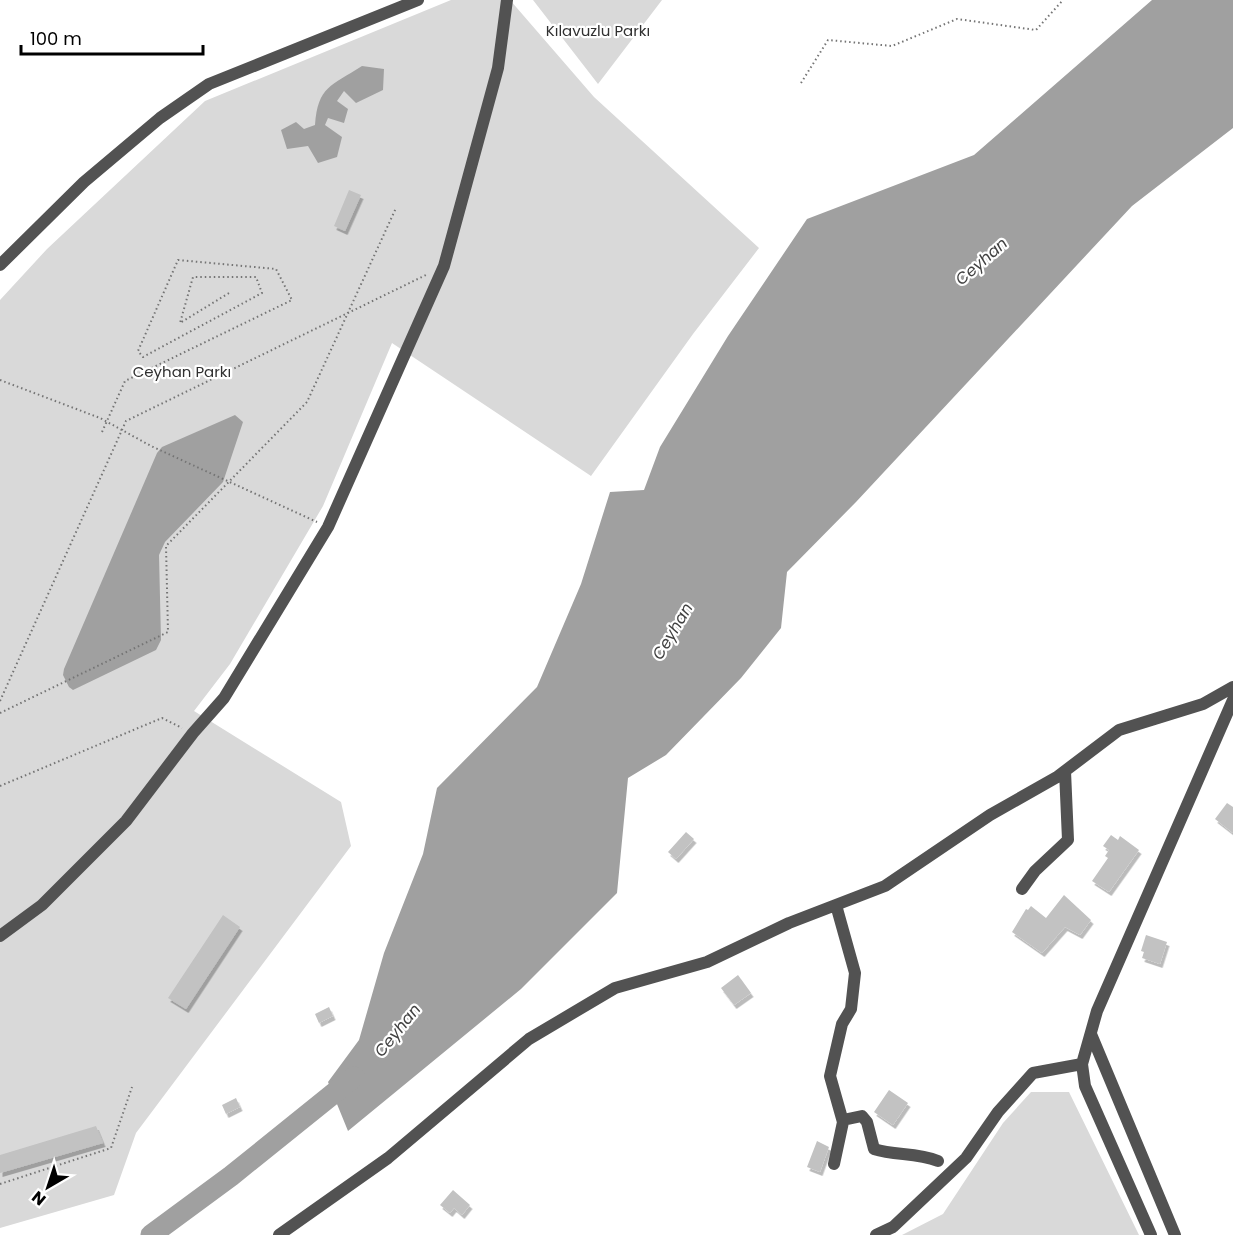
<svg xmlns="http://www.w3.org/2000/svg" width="1233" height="1235" font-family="Poppins,sans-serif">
<defs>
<filter id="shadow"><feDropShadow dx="2.5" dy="4" stdDeviation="0" flood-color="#0004"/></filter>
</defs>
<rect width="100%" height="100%" fill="#fff"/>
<path fill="#d9d9d9" d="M451,0h59l84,97 165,151 -66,86 -102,142 -199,-133 -69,163 -93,158 -36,47 147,91 10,44 -215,287 -22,62 -114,33v-928l47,-51 158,-148z
M533,0h129l-64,84z
M1031,1092h38l70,143h-237l41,-21 60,-91z"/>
<path fill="#a0a0a0" d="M1152,0h81v128l-101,78 -276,296 -69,70 -6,56 -40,50 -75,77 -38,23 -11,115 -96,96 -173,142 -20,-49 31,-42 25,-87 39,-99 14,-66 100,-101 44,-103 29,-92 34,-2 16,-43 68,-111 79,-117 167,-64z
M362,66l22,3 -1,21 -27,13 -12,-12 -7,10 11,8 -4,14 -16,-5 -3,7 17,12 -5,20 -19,6 -10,-17 -21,3 -6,-19 15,-8 8,7 11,-4c3,-39 16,-39 47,-59z
M235,415l8,7 -20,60 -58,60 -6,13 2,85 -5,10 -83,40 -4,-3 -6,-12 1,-6 93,-216 5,-6z"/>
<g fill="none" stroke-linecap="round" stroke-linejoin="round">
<path stroke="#a0a0a0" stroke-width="21" d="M151,1235l80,-59 123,-99"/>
</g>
<path fill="#c2c2c2" filter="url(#shadow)" d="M349,190l12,5 -16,36 -11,-5z
M1227,803l6,4v26l-18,-14z
M686,832l8,7 -18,20 -8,-7z
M1111,835l7,5 2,-4 19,14 -30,42 -17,-11 16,-23 -3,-2 4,-6 -6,-4z
M1064,895l27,25 -11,15 -15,-8 -23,26 -30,-21 14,-23 2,1 3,-4 15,12z
M223,915l17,12 -54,82 -18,-11z
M1146,935l21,7 -7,22 -18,-6 2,-6 -3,-1z
M738,975l13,18 -17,12 -13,-17z
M329,1007l4,9 -14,7 -4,-9z
M889,1090l19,13 -15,22 -19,-13z
M236,1098l4,9 -14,7 -4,-9z
M96,1126l7,17 -103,30v-18z
M817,1141l12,6 -9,25 -13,-5z
M453,1190l17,15 -8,10 -8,-7 -4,5 -10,-8z"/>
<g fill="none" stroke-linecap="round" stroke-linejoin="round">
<path stroke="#747474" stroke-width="2" stroke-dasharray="1.5 3" stroke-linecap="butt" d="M801,83l27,-43 64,6 65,-27 79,11 27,-30
M0,380l100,38 51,28 166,76
M102,432l23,-51 167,-81 -16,-31 -98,-9 -40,91 5,6 119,-64 -6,-16h-63l-13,46 49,-30
M0,701l126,-280 302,-147
M0,713l168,-81 -2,-86 141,-144 89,-194
M0,786l162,-68 20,10
M0,1184l111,-36 21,-61"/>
<path stroke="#525252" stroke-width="12" d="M1022,889l13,-18 33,-31 -3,-69
M0,936l42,-31 84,-84 67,-88 31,-35 104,-171 116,-261 54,-198 9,-68
M1091,1034l84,201
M843,1120l19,-4 5,6 7,27c21,7 42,3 64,12
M834,1164l9,-42 -13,-46 12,-52 9,-15 4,-36 -19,-68
M279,1235l109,-77 141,-119 86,-51 92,-26 82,-39 96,-37 105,-71 67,-38 62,-47 84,-26 30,-17
M876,1235l17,-8 73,-69 32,-46 35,-39 49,-9
M1151,1235l-66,-149 -3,-22 15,-53 136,-311"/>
<path stroke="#525252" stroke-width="12" d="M0,265l84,-83 76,-64 49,-34 209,-84"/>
</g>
<g text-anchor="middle" stroke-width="4.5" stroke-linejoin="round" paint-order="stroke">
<g font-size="15" fill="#303030" stroke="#fff">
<text x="598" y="36">Kılavuzlu Parkı</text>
<text x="182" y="377">Ceyhan Parkı</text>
</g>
<g font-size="16" font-style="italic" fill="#414141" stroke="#fff">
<text transform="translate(981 261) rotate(-41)" y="6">Ceyhan</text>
<text transform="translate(672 631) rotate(-59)" y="6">Ceyhan</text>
<text transform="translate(397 1030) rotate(-51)" y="6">Ceyhan</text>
</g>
</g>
<g transform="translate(48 1187) rotate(219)" stroke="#ffffff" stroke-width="4.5" paint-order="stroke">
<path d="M0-4.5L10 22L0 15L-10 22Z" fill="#000000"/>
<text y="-9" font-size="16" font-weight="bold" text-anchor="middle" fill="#000000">N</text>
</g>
<path d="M21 45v9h182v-9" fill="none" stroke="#000000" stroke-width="3"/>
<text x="30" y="45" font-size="18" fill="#000000" stroke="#ffffff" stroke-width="4.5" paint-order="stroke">100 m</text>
</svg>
